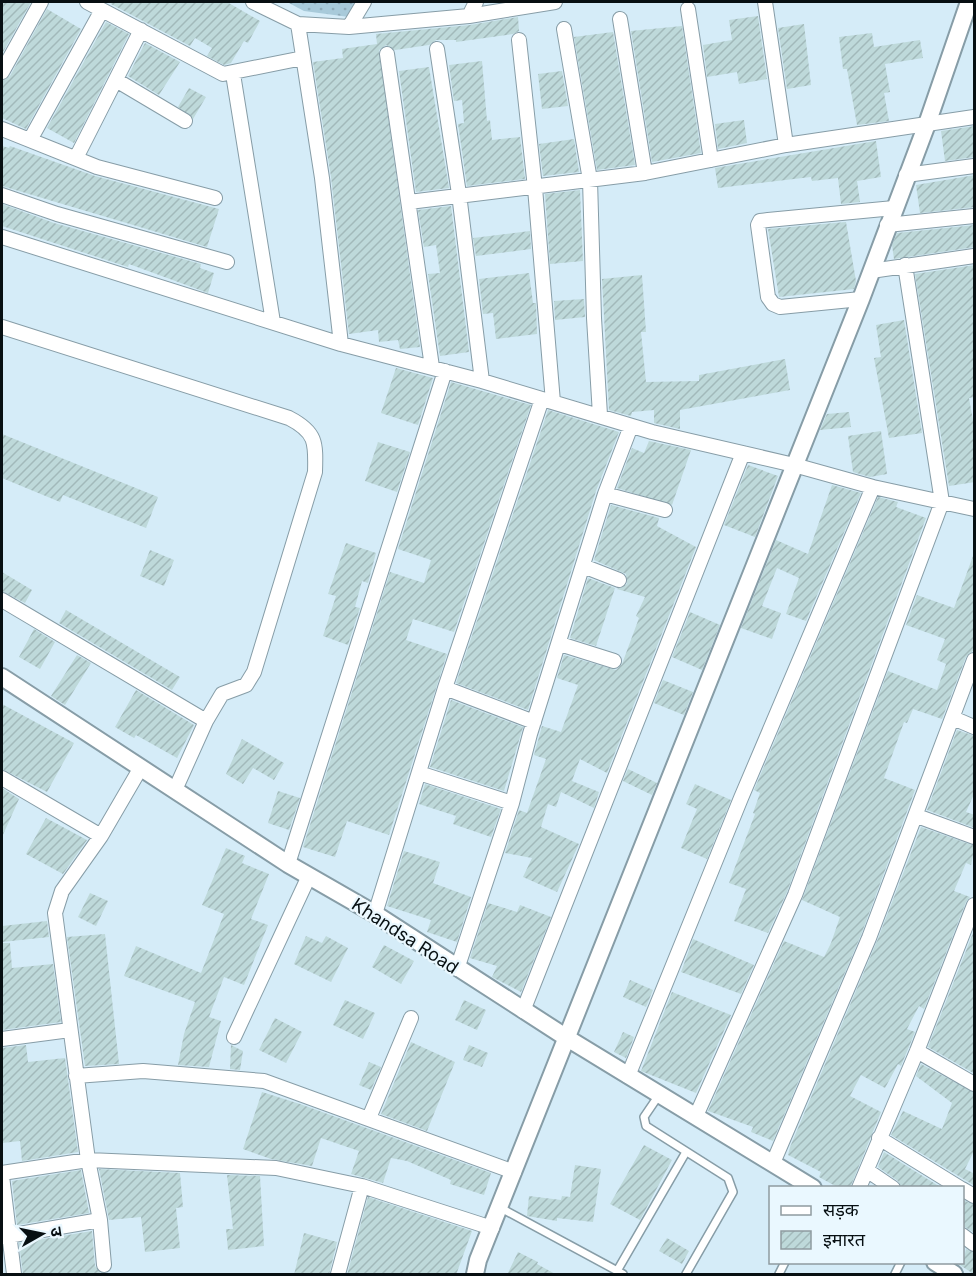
<svg xmlns="http://www.w3.org/2000/svg" width="976" height="1276" font-family="Inter,'Noto Sans Devanagari',sans-serif">
<defs>
<pattern id="grass-dots" width="8" height="8" patternUnits="userSpaceOnUse" patternTransform="scale(1.5)"><rect width="8" height="8" fill="#a8cada"/><path d="M2 2h.1M6 6h.1" fill="none" stroke="#8facba" stroke-width="1.8" stroke-linecap="round"/></pattern>
<pattern id="building-hatch" width="6" height="6" patternUnits="userSpaceOnUse" patternTransform="scale(1.5)"><rect width="6" height="6" fill="#bed9da"/><path d="M-1 1l2-2M0 6l6-6M5 7l2-2" fill="none" stroke="#a2b9ba"/></pattern>
</defs>
<rect width="100%" height="100%" fill="#d5ecf8"/>
<path fill="url(#grass-dots)" d="M287,2h71l-9,15 -45,-6z"/>
<path fill="url(#building-hatch)" d="M2,2h29l-29,52z
M112,2h115l33,19 -12,22 -4,-2 -13,22 -7,2 -17,-9 5,-8 -17,-10 -5,8 -79,-42z
M47,9l34,20 -55,100 -24,-11v-37l8,-5z
M758,16l9,63 -28,5 -2,-12 -30,5 -4,-32 29,-5 -3,-20z
M518,17l1,14 -6,3 -57,8v-2h-20l-7,5 -34,5 -9,-5 -7,5 41,297 -20,2 -2,-9 -19,2 -1,-12 -29,4 -18,-157 -18,-115 30,-4 -1,-9 35,-5 -1,-10 94,-9z
M106,22l23,12 -55,109 -27,-15z
M804,24l7,61 -24,4 -9,-61z
M682,26l19,127 -49,9 -21,-131z
M613,32l22,133 -38,5 -23,-133z
M872,33l2,14 46,-7 3,18 -38,6 5,28 -6,1 5,28 -32,4 -10,-56h-4l-4,-32z
M145,43l35,19 -21,33 -31,-19z
M482,61l5,60 3,-1 2,20 28,-3 5,42 -58,7 -9,-62 6,-1 -2,-23 -8,1 -5,-36z
M429,67l20,121 -33,4 -17,-121z
M562,71l6,35 -26,3 -4,-35z
M189,88l17,9 -13,22 -15,-12z
M744,120l3,23 -29,6 -3,-25z
M975,126v31l-30,4 -4,-30z
M574,139l5,33 -36,4 -4,-32z
M876,141l5,36 -24,4 3,21 -19,2 -3,-26 -26,3 -1,-4 -93,11 -3,-20z
M2,146l7,2 1,-2 85,30 124,33 -12,38 -205,-61z
M975,175v32l-55,6 -4,-28z
M580,190l3,71 -33,3 -5,-70z
M2,204l52,19 147,41 -1,4 14,5 -6,20 -79,-29 -1,3 -126,-41z
M451,206l18,146 -29,4 -12,-82 12,-1 -4,-28 -12,2 -6,-37z
M846,222l10,59 -2,8 -75,8 -11,-68z
M975,225v22l-81,12 -2,-14 5,-12z
M530,231l1,18 -55,7 -3,-18z
M975,265v132l-6,1 6,34v50l-26,4 -34,-212z
M529,273l4,30h3l1,31 -41,5 -3,-26 -10,1 -4,-35z
M642,275l4,57h-5l5,50 53,-1v-6l86,-16 5,31 -110,20v19l-26,-6v-13l-22,2 -1,4 -22,-6 -7,-131z
M584,299l1,18 -30,3 -1,-19z
M904,320l18,113 -33,5 -15,-80 7,-1 -5,-32z
M396,368l37,10 -15,47 -37,-12z
M451,382l80,23 -77,227 -41,-13 -7,21 41,14 -58,181 -42,-14 -12,36 -32,-10 87,-275 34,11 7,-23 -33,-11z
M548,410l71,22 -23,59 -68,219 -72,-27z
M849,412l2,15 -31,3 7,-16z
M881,431l6,43 -17,3 -17,-5 -5,-36z
M2,434l156,63 -12,31 -83,-33 -3,7 -58,-24z
M649,441l42,9 -19,55 -55,-17 15,-40 12,5z
M378,442l32,10 -13,40 -32,-11z
M748,465l30,11 -23,61 -31,-12z
M832,485l29,8 -55,128 -20,-7 13,-36 -22,-10 -15,38 19,7 -9,26 -31,-11 35,-88 32,14z
M878,497l20,5 -2,5 30,11 -139,374 -19,41 -34,-12 12,-32 -17,-6 26,-69 -2,-1 7,-20 -6,-3z
M611,505l48,13 -2,8 39,21 -89,226 -27,-14 -8,22 27,11 -5,16 -33,-16 -5,15 -8,-3 -7,23 38,17 -22,48 -34,-15 9,-19 -27,-5 14,-43 8,3 19,-54 -12,-4 8,-29 19,6 17,-47 -21,-7 7,-23 52,15 6,-6 17,-46 -3,-2 9,-19 -28,-8 10,-5 -1,-10 -32,-14z
M346,543l30,10 -8,30 -6,-2 -7,26 5,1 -12,37 -25,-9 13,-40 -8,-2z
M150,550l24,10 -10,26 -24,-10z
M973,556l2,93 -9,8 -24,62 -29,-10 -6,14 -3,-1 -20,56 31,12 -54,145 -88,206 -22,-9 2,-5 -45,-16 76,-170 40,16 7,-14 9,-26 -38,-17 86,-229 49,19 9,-26 -9,-4 8,-21 -39,-14 11,-30 37,13z
M2,572l30,18 -7,13 -23,-12z
M588,578l27,10 -19,58 -26,-8z
M66,610l114,67 -8,13 -113,-67z
M690,612l30,13 -18,45 -30,-13z
M34,629l21,13 -15,27 -21,-12z
M77,655l14,8 -26,42 -14,-9z
M663,680l30,12 -9,23 -30,-12z
M136,690l58,35 -17,33 -41,-23 -2,3 -19,-11z
M451,700l72,27 -19,64 -74,-24z
M2,704l72,39 -27,49 -45,-23z
M957,730l18,6v56l-9,20 9,3v13l-48,-18z
M242,739l42,24 -10,17 -21,-12 -10,16 -17,-10z
M628,769l29,14 -5,12 -29,-14z
M425,784l76,25 -10,28 -38,-13 3,-8 -37,-12z
M695,784l36,16 -24,59 -26,-11 16,-39 -11,-5z
M2,788l17,11 -17,38z
M278,791l22,7 -11,32 -21,-7z
M46,818l41,22 -24,34 -37,-20z
M921,827l54,19 -4,19 -5,-2 -12,28 16,6 -4,5 -42,107 -5,-3 -12,23 8,3 -14,34 -3,-2 -13,24 -24,-13 -11,21 31,16 -31,76h-11l-20,-11 2,-5 -33,-17 2,-8 87,-206z
M226,848l19,8 -3,7 27,11 -18,45 17,6 -24,60 -20,-8 -15,40 12,4 -12,46 -31,-2 6,-31 11,-32 -71,-26 12,-30 65,27 23,-59 -22,-9z
M404,851l36,11 -7,21 38,14 -14,45 -30,-10 4,-12 -44,-14z
M90,893l18,8 -12,25 -18,-9z
M488,903l29,9 3,-7 31,12 -30,75 -29,-15 5,-11 -27,-8z
M47,921l2,16 -47,5v-16z
M975,928v146l-47,-27z
M105,934l14,130 -34,2 -18,-129z
M306,936l16,7 4,-7 22,12 -17,34 -37,-18z
M693,939l61,26 -13,29 -60,-22z
M2,943h8l2,25 41,-4 8,58 -59,8z
M384,945l30,16 -13,23 -29,-17z
M630,980l23,10 -7,17 -23,-10z
M672,992l59,23 -35,78 -55,-22z
M345,1000l30,13 -12,26 -30,-14z
M464,1000l22,10 -9,20 -22,-10z
M275,1018l27,14 -16,31 -27,-13z
M623,1032l11,5 -8,21 -12,-6z
M411,1042l44,20 -28,69 -46,-17z
M26,1045l2,17 37,-4 13,94 -56,9 -2,-20 -18,2v-95z
M231,1045l12,6 -3,19 -10,-1z
M469,1045l19,8 -6,14 -19,-7z
M369,1062l12,5 -10,23 -12,-5z
M921,1064l54,29v56l-10,20 10,5v12l-84,-51 12,-24 39,18 10,-26 -36,-27z
M262,1092l38,12 191,69 -7,22 -34,-11 1,-4 -44,-19 -16,-3 -8,25 -32,-9 8,-23 -38,-13 -9,28 -41,-7 -28,-10z
M644,1145l28,15 -32,60 -30,-16z
M884,1152l58,36h-40l-4,-7 -20,-14z
M575,1165l26,4 -8,53 -36,-4v3l-30,-5 2,-20 32,4 1,-4 8,1z
M99,1169l81,4 3,34 -7,1 4,40 -35,4 -4,-35 -32,3z
M81,1170l8,43 -72,12 -5,-44z
M227,1175l33,1 4,70 -36,4 -2,-21h7z
M368,1197l104,34 -16,44h-109z
M963,1200l12,5v28l-12,-7z
M92,1231l3,35 7,9h-79l-4,-32z
M304,1233l33,9 -8,33h-35z
M667,1238l22,13 -7,13 -23,-13z
M966,1249l9,4v22l-18,-12h6z
M518,1252l20,10 -1,2 20,11h-50z"/>
<g fill="none" stroke-linecap="round" stroke-linejoin="round">
<defs>
<path id="service" d="M659,1095l-15,22 2,9 82,52 5,14 -47,82
M499,1207l124,67
M617,1271l69,-119
M779,1274l6,-12
M895,1274l6,-12"/>
<path id="minor" d="M87,2l136,72 80,-16
M253,2l45,22 51,3 120,-11 86,-14
M765,2l21,143
M688,9l23,151
M469,16l7,-14
M620,19l25,154
M298,24l24,154 19,166
M349,27l15,-25
M564,29l26,151 4,138 6,97
M519,40l16,148 18,214
M437,49l22,145 23,187
M387,54l45,313
M2,72l39,-70
M233,74l40,248
M116,80l69,41
M2,129l95,38 118,31
M30,140l72,-130
M76,158l65,-128
M906,175l68,-9
M2,195l55,19 170,48
M409,202l236,-29 141,-28 188,-28
M887,225l87,-9
M2,237l339,107 141,37 170,51 142,33 79,22 101,22
M871,271l103,-15
M861,299l-81,8 -7,-3 -5,-7 -10,-72 2,-4 8,-1 126,-12
M2,327l287,91c27,14 27,24 26,54l-61,200 -8,13 -24,9 -16,27 -31,69
M605,494l60,16
M583,566l36,14
M2,600l204,121
M560,644l54,17
M445,688l89,34
M953,718l21,9
M419,773l93,30
M2,778l99,58
M917,816l57,21
M288,864l157,-493
M375,914l70,-226 97,-289
M457,969l55,-166 18,-69 75,-240 26,-68
M523,1011l220,-558
M234,1037l75,-161
M2,1039l68,-9
M917,1051l57,33
M76,1076l67,-5 121,10 250,91
M628,1076l113,-278 132,-311
M696,1116l99,-221 147,-393 -37,-237
M369,1118l42,-100
M879,1138l81,50
M773,1163l96,-225 105,-278
M868,1171l25,17
M2,1173l86,-13 188,8 86,18 130,42
M2,1176l12,98
M859,1188l58,-137 57,-146
M962,1189l12,7
M962,1235l12,9
M2,1237l98,-17
M104,1265l-4,-45 -12,-60 -33,-247 7,-22 39,-55 39,-67
M338,1274l24,-88"/>
<path id="tertiary" d="M2,677l286,187 87,50 192,124 246,150
M935,1262l19,12
M475,1274l3,-14 383,-961 66,-175 42,-122"/>
</defs>
<use href="#service" stroke="#879da7" stroke-width="10"/>
<use href="#minor" stroke="#879da7" stroke-width="16"/>
<use href="#tertiary" stroke="#879da7" stroke-width="20"/>
<use href="#service" stroke="#fff" stroke-width="7"/>
<use href="#minor" stroke="#fff" stroke-width="14"/>
<use href="#tertiary" stroke="#fff" stroke-width="16"/>
</g>
<g text-anchor="middle" stroke-width="4.5" stroke-linejoin="round" paint-order="stroke">
<g font-size="18" fill="#070f12" stroke="#eaf8ff">
<text transform="translate(405 936) rotate(33)" y="6">Khandsa Road</text>
</g>
</g>
<rect width="976" height="1276" fill="none" stroke="#070f12" stroke-width="6"/>
<rect x="769" y="1186" width="195" height="78" fill="#eaf8ff" stroke="#8f9ba0" stroke-width="1.5"/>
<rect x="781" y="1206" width="30" height="9" fill="#ffffff" stroke="#8f9ba0" stroke-width="1.5"/>
<text x="823" y="1216" font-size="18" fill="#070f12">सड़क</text>
<rect x="781" y="1231" width="30" height="18" fill="url(#building-hatch)" stroke="#8f9ba0" stroke-width="1.5"/>
<text x="823" y="1246" font-size="18" fill="#070f12">इमारत</text>
<g transform="translate(42 1234) rotate(81)" stroke="#eaf8ff" stroke-width="4.5" paint-order="stroke">
<path d="M0-4.5L10 22L0 15L-10 22Z" fill="#070f12"/>
<text y="-9" font-size="16" font-weight="bold" text-anchor="middle" fill="#070f12">उ</text>
</g>
</svg>
